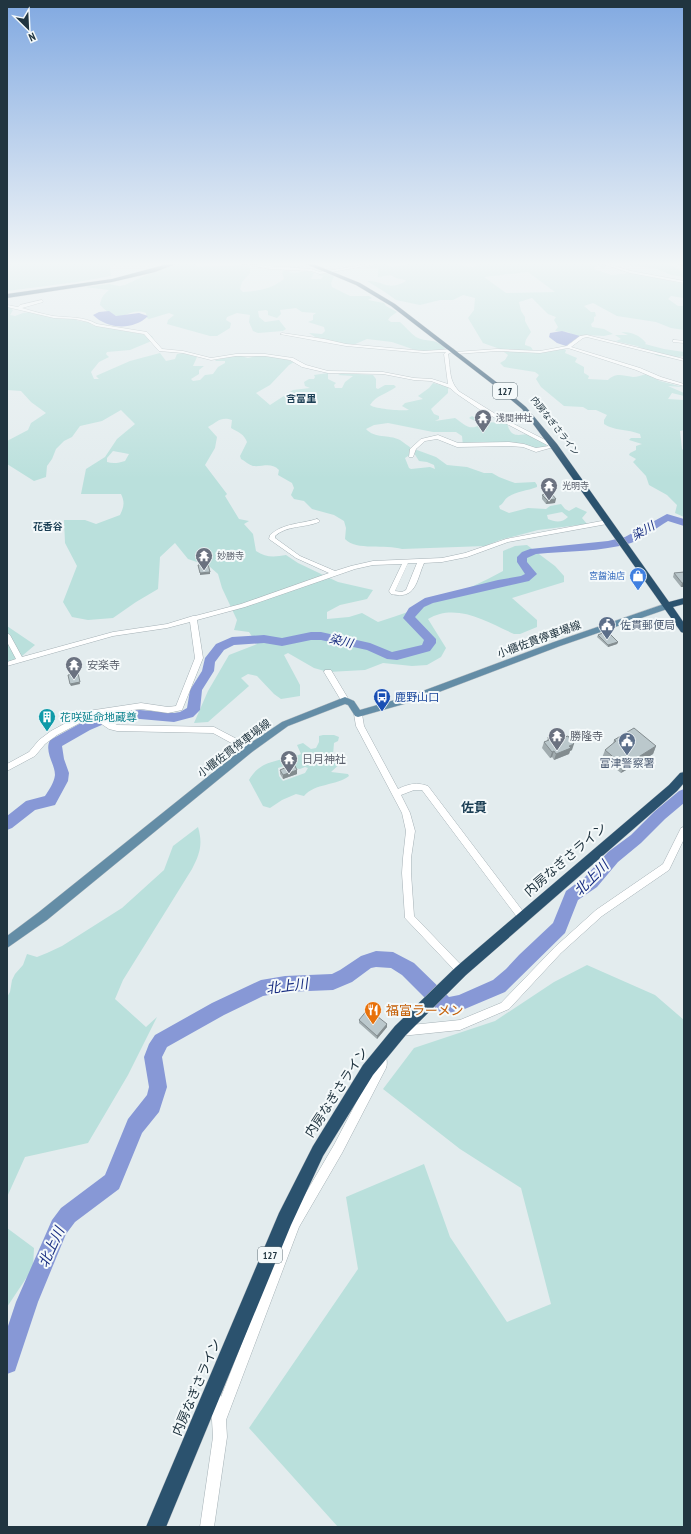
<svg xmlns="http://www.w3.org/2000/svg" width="691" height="1534" font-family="'PT Sans Narrow','Noto Sans JP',sans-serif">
<rect width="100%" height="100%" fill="#e3ecee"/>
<path fill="#bae0dc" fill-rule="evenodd" d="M7,264h116l-13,1 1,11 -34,6 -70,9z
M178,264h18l2,3 45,-2 7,3v5l-8,9 -2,7 3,3c15,-1 29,-3 41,-13l-2,-7 3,-2 6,1 -3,1c9,3 17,-4 26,1l-3,6h10l2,-3 -7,-1 5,-1h11l2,3 -3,6 1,4 18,9h19l3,2 -4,2 16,3 2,3 11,6 -7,5 -2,3 3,2h9c5,4 10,11 16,15 11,6 18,0 29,11l-1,2 -23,2 -29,-10 -25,-3 -14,6h-6l-32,-8 -6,-4 13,1 3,-3 -1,-4 -16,-5 5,-2v-5l3,-2 -14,-1 -6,-4 -16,2 1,4 -4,4 -9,-3v-4l-2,-1 -8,1 1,6 6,5 14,-2 7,9 -3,2 -25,2 -5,-2 -4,-9 1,-7 -13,-2 -10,4 -1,3 5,3 -1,5 -13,8h-7l-43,-12 1,-4 6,-5 -5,-2 -20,6 -2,-1 -1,-5c-21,-7 -22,16 -46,-8 1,-7 3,-10 9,-15l-24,-3 24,-3 10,2 6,-1 19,-9z
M380,264h7l4,3 19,-3h45l8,1 2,2h10l1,-3h128l3,1 -3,4 -6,-4 -4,2v2l17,6 21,-2 52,11v14l-13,-2 -3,3 10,7h6v24l-13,-2 -15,-6 -39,-6 -24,-13 -9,3 7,6h4l1,4 -2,1v4l-3,3 1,3 12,2 9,5 -9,2 -19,-1 -4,2 -6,-1 -7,-4 -13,-1 3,-4 -4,-7 2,-3 -8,-3 -16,-16 -13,4 2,9 4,6v4l6,11c-3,5 -6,7 -6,13l6,2 3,5h10l20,-3 2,1 -1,3 12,5 -2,4 9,5v6l5,3 -1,3 20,1c9,-8 14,-4 25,-3 4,0 9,-2 13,-3l14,7 23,6 -15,-1 16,7v3l-12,-3 -4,6 16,1v30l-4,1 2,18 2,2v66l-9,-4 2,-8 -10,-10 -18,-10 -3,-9 -13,-14 3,-3 -7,-4 1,-2 6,-3v-4l6,-2 -13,-4 2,-2h10l-1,-4c-12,-5 -26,-3 -36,-10v-4l3,-5 -11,-5h-8l-5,-3 -19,-1 -23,-19 -5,-8 3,-4 -4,-3 -31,-5 -4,-4 5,-3 3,-5 -8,-6 -17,-6 -15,-25 6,-8 1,-12 -12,-3 -10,5h-13l-20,5 -24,-5 -11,-8 -18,-11c16,-1 20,11 39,0l-1,-1 -9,-2 -5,-3 -13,2v-9h-15zM528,272l27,20 -49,1 -22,-16z
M621,264h47l16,8v5l-13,-2 -14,-6z
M7,306l6,4 -3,5 5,1 8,-3 7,-1 24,6h18l7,3 11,1 2,3 60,11 2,4 -24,10 -23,2 -1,2 3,3 -10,5 -8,10 3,7h5l-3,-3 2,-1 32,-14 30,-8 6,8 9,-2 2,-5 7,-1 13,4 -4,9h11l-5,4v4l-8,5 2,2 7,-1 5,-5 8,-1 5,-7 7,-4v-2h-10l1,-1 18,-4h7l7,2 12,-3 18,2 16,5 -5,3 -19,20 -14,8 14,12 23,-15 17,-2 -5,-2 -1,-4 5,-3h5l1,-2 -1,-2 14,-2v6l8,4 -2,2 1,3h7l3,-6 8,-6 -15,-1 4,-2 31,2 3,4v9l2,1 7,-4h9l2,2c-9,7 -20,8 -26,18 5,4 31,6 39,5l-7,-4 3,-3 18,-4 -5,-3 11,-8 4,-5 17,4 -2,2v4l-17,16 3,5 5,2v3l-4,2 20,-3c9,6 15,14 26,6l-12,-6 3,-2 11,6 24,1c1,2 1,4 2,6 5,10 14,4 22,5l15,11 1,2 -3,3 -21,-4h-60l-1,-10 -6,-4h-23l-45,-9 -14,2 -8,4c9,10 22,5 34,11 3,2 7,5 11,8v6l-6,4 4,10 2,1 19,-2 5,2 -1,-4 -7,-3 -8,-1 -5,-8 1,-3h2l19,7 11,8 20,2 17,6h8l7,4 16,6 20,-1 2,3v2c-10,4 -20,4 -29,10 -4,2 -4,7 -9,9l1,3 9,4 19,-5 18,1 4,-3 11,-2 4,5 4,2 7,-4 11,5 -5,6 5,6 -49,6 -38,10 -15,6 -83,3c-16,-5 -46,2 -57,-10l1,-11 -2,-7 -10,-6 -22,-6 -8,-8 -10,-2 -3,-4 3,-7 -2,-5 -14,-8 1,-5c-8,-8 -16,-3 -26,-4 -4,-1 -8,-5 -12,-7l-1,-3 7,-14c-3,-8 -9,-10 -16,-14l1,-8c-11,-4 -15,2 -24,7l9,10 -2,11 -10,17 22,29 -2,2 14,23 10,2 -5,3 9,10 3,17c10,7 19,6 30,4l12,8 40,19 35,8 -6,9 -27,6 -13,7v7l22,-2 13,-4 16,9c43,-14 85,-29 125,-51v-20l12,-5 12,-1 28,21 9,10v6l-52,16 25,22v7l-17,7h-6c-26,-12 -58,-32 -86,-15l18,29 -5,9 -14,8 -15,1 -29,-3 -18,7 -37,2 -14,-4 -26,-15 -4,2 16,30v11l-19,3 -7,-5 -17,-18 -9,-2 -7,4 8,8 -41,36 -14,1 14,-32 21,-36 28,-11 -8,-12 -15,-2 3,-10 -15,-32 -4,-14 -9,-8 -21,-7 -13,-16 -15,14 -2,32 -22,13 -23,16 -25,2 -16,-3 -9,-15 14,-36 -12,-23 -1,-23h21l11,4 24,-9c4,-8 5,-13 1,-21h-40l5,-25 19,-12 12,-18 18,-15 -14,-14 -19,11 -22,5 -8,11 -8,4 -8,8 -4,10 -5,7 -1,11 -12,4 -27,-17v-23l21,-11 3,-7 15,-10 -15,-11 -10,-11 -14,-1zM113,451l16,3 -4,7c-6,2 -12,3 -18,1v-4zM562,512l6,5c-6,6 -13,5 -20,2l-1,-4z
M621,332c10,0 19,3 25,11l-1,1 19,5 20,3v4l-12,2 -14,-2 -21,-10 -32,-7 11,2 5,-2 -6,-4h13z
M7,626l28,19 -19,16 -9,2z
M323,735h11l5,2 -1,4 -4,2 -1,12 6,2 4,4 -12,11 17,2 1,2c-13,10 -34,7 -45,20l-8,-2 -14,6 -12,8 -7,-2 -14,-26c12,-22 33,-18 52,-26l-4,-9 6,-2 8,6 5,-1 3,-6v-6zM284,766l16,3 5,-2 3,1 -3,5 -22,8 -4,-5 -1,-8z
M198,827c5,17 2,27 -6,42l-69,111 -8,19 31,28 11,-10 -29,58 -40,68 -63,14 -18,40v-200l3,-5 2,-12 3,-6 8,-9 4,-11 10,3 10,-4 15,-7 60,-38 42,-38 9,-24z
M587,965l68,30 29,25v507h-346l-89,-99 109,-159 -12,-72 78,-33 26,73 57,85 44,-18 -30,-116 -61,-39 -77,-60 31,-41 81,-27 59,-39z
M7,1228l27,20 -1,20 -26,39z"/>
<path fill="#8798d6" d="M109,311l7,5 23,-3 9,3c-15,15 -41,13 -55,-1l6,-3z
M562,331l18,5 -14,10 -9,-3 -8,-6 1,-4z"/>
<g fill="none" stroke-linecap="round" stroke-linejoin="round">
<path fill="#8798d6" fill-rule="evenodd" d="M667,514l17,5v7l-16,-5c-12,7 -24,17 -37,22 -30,9 -64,8 -95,11l-9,4v4l10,12 -8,7 -96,22 -9,4 -9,10 21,22v4l-6,8 -33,9 -10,-1 -20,-9 -46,-10h-10l-29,6 -18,-3 -30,2 -10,5 -9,12 -1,9 -12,19 -2,20 -7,7 -19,5 -34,-3 -29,2 -21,9 -28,16 2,13 5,14 -1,8 -13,24 -20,5 -23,18 -5,2v-14l19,-15 19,-5c4,-6 9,-13 10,-21 0,-11 -11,-23 -5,-35l31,-17 30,-11 29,-2 34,3 6,-1 7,-4 3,-18 12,-19 3,-13 11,-14 16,-7 32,-2 18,3 29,-6h10l49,11 22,9 30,-7 2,-5 -21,-22 6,-10 16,-10 73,-18 23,-4 4,-2 -8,-12v-5l5,-5 8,-3 78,-8 17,-4z
M684,789v14l-19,16 -24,24 -23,19 -21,25 -19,13 -13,33 -60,59 -45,19 -14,3 -6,-2 -7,-6 -31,-31 -11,-7 -15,-1 -5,1 -19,14 -19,8 -48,2 -22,4 -39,19 -57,32 -5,10 5,30 -8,25 -17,21 -23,56 -44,33 -9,12 -28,68 -23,69 -8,3v-45l9,-27 36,-82 9,-12 44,-33 23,-56 19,-24 2,-8 -5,-30 5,-13 6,-9 57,-32 49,-23 24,-4 47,-2 8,-4 21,-14 15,-5 17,1 21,11 35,34 10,-2 34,-15 13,-11 13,-14 34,-32 13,-32 19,-14 23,-25 23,-17 24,-24 24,-20z"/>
<defs>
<path id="minor" d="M243,264l68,5 9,3 49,-8h8l-57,10 -9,-3 -41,-2z
M603,264h5l23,7 53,10v2l-54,-10z
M42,300l1,2 -21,6c10,3 21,6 31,8 16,2 30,0 44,8l50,8 15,17 21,2 28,7 25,-4h29l28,4 13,7 22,6 55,1 31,6 18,1 16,5 -4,-30 2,-2 -22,1 -78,-7 -66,-12 2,-1 42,6 22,5 78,7 30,-2v2l-6,3c3,15 0,27 12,38l42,26 55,28 -21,6 -13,-5 -14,-1 -52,1 -20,-8 -12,2 -9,8 -3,8h-4l1,-8 11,-10 17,-4 20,8 51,-1 15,2 12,4 13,-2 -67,-35 -25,-17 -7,-6 -19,-7 -17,-1 -31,-6 -55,-1 -26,-6 -12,-7 -25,-4h-29l-25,4 -28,-7 -24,-2 -15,-17 -48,-8 -8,-4 -13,-3 -21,-1 -47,-11v-2l11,2 2,-2z
M587,335l97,24v2l-97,-24 -4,1 -12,9 69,21 21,9 23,7v2l-27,-7 -21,-9 -68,-22 -28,5 -43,-2 -41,3 -2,-1 2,-1 41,-3 43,2 27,-5 13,-10z
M675,340l9,1v2l-11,-1v-2z
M317,519l3,2 -1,1c-14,6 -32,3 -44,14v2l25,18 35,15 16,-5 22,-5 69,-3 23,-5 41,-14 101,-19 3,2 -3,2 -99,18 -41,15 -25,5 -18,1c-8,19 -8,37 -33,31l-2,-3 13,-27 -29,1 -18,4 -110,38 -48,13 6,38 -21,52 -14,3 -27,-4 -42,5 18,11 97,2 38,20 1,2 -1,2h-6l-33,-18 -96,-2 -8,-2 -18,-12 -34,18 -12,9 -10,12 -28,15v-7l22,-12 10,-12 12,-9 37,-20 53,-8 27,4 8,-1 19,-48 -5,-36 -23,6 -54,8 -106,30v-4l9,-3 -9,-17v-9l3,2 12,22 91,-25 54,-8 26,-8h2l46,-12 88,-31 -33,-15 -27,-19 1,-4c13,-12 31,-11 47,-16zM408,563h9l-11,27 -4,2 -7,-1z
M325,670h6l18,30 -1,2h-6l-18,-30z
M358,711l4,3 2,12 34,63c10,-5 19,-7 30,-3l100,132 -2,3 -3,1 -3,-1 -98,-131h-8l-13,5 9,18 5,18 -4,27v15l3,43 50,52 2,3 -2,3 -3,2 -3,-2 -53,-56 -3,-45 1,-15 3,-27 -4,-18 -46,-87 -2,-12z
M684,827v12l-15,31 -67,46 -41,37 -52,56 -49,21 -59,6 -4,-1 -1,-4 1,-4 4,-1 59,-6 41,-17 54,-56 41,-37 67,-46 18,-36z
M380,1049l4,1c2,6 4,12 2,18l-44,85 -43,74 -73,193 1,17 -13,90h-14l13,-90 -1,-17 -5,-25 2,-5 5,-2 5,2 2,7 69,-177 44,-75 43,-82 -2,-9 1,-4z"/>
<path id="major" d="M667,603l3,1 1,2 -1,2 -110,38 -142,54 -60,17 -3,-1 -7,-11 -3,-1 -57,22 -36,26 -205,168 -40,28v-12l32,-24 207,-166 36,-24 63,-25 9,4 6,9 52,-15 142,-53z"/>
<path id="highway" d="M168,264h8l-21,8 -43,10 -105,16v-4l105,-15z
M306,264h7l47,19 35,21 100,77 31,26 31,37 112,158 15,-4v6l-11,3 11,16v10l-3,-1 -130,-184 -29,-39 -31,-26 -100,-77 -35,-21z
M684,772v11l-7,8 -211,184 -61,61 -32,39 -50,81 -32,69 -125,302h-20l133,-314 34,-67 50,-81 32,-39 61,-59 213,-182 11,-12z"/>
</defs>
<use href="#minor" stroke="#a5b1b6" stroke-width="1"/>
<use href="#major" stroke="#c1c6ca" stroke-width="1"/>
<use href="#highway" stroke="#c1c6ca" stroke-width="1"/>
<use href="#minor" fill="#fff" fill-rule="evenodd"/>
<use href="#major" fill="#648da6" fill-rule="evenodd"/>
<use href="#highway" fill="#2b526e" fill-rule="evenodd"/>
<path stroke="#5c707c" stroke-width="1.5" stroke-dasharray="4.5 2" stroke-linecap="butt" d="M679,264l5,2"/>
</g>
<path fill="#a1acaf" d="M542,495l13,8 -9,1 -4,-5z
M684,572v15h-3l-8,-10 1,-4z
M598,635l20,7 -1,2 -9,3 -11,-10z
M548,737h9l15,13 -2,1 -1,3 -15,6 -2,-3 -2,1 -8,-10 2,-6 3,-1z
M614,740l42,6 -3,8 -32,19 -19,-15 3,-8 8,-6z
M280,770h17v4l-14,5 -3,-5z
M359,1020l28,7 -10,12 -18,-16z"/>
<path fill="#838c8f" d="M556,499l-1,4 -9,1 1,-4z
M210,572v2l-10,1v-2z
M682,583h2v4h-3z
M618,642l-1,2 -9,3v-2z
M78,675l2,9 -9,2 -1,-2z
M574,744l-2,6 -2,1 -1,3 -15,6 2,-6 13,-8z
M656,746l-3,8 -32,19 3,-7z
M554,751l-2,6 -2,1 2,-6z
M297,770v4l-14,5v-4z
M387,1024v3l-10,12v-3z"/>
<path fill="#bbc8cc" stroke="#838c8f" d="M551,493l5,6 -9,1 -5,-5z
M208,564l2,8 -10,1 -2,-8z
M684,572v11h-2l-8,-10z
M607,631l11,11 -10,3 -10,-10z
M78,673l2,9 -10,2 -2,-9z
M634,728l22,18 -32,20 -19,-16 11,-9 -2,-1z
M555,735l2,2 6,-2 2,2 3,-1 6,8 -5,2 2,2 -15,6 -2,-3 -2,1 -8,-10 5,-2 -1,-3z
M294,764l3,6 -14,5 -3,-5z
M368,1009l19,15 -10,12 -18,-16z"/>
<linearGradient id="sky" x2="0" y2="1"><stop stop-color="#81a9e1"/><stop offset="0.55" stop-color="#f2f6f7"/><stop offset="1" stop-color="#f2f6f7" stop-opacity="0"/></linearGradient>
<rect width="691" height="479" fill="url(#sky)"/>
<defs>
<symbol id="temple-pin" viewBox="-11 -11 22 30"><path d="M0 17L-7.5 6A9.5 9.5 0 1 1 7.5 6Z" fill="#6b7280" stroke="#f4f9fa"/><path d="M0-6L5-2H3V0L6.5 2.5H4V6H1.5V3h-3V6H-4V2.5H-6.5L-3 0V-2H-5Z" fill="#fff"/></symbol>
<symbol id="shop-pin" viewBox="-11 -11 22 30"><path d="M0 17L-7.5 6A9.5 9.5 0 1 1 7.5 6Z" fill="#3f7fe0" stroke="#f4f9fa"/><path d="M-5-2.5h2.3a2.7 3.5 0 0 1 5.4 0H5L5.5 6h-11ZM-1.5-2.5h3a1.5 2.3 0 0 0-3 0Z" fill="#fff"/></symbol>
<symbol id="civic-pin" viewBox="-11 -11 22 30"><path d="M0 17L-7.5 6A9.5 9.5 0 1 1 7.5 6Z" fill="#5c6f8a" stroke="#f4f9fa"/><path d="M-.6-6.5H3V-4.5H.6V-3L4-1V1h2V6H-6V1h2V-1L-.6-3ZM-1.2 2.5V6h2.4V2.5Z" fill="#fff"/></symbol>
<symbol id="bus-pin" viewBox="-11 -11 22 30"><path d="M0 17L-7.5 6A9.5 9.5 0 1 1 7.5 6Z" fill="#1a4fb4" stroke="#f4f9fa"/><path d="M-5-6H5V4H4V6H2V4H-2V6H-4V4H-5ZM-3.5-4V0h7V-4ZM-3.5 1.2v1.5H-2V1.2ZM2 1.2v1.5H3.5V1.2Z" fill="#fff"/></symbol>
<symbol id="building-pin" viewBox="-11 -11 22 30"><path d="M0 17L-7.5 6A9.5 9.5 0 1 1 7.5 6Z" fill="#0f9aa8" stroke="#f4f9fa"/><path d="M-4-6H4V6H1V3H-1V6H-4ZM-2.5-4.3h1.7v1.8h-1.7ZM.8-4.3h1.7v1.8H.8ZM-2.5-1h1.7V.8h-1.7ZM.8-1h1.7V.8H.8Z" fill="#fff"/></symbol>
<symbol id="restaurant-pin" viewBox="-11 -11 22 30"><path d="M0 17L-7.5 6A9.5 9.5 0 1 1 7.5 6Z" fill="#e8710a" stroke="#f4f9fa"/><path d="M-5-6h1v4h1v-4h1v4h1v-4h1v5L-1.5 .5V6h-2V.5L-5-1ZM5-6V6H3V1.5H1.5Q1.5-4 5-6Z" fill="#fff"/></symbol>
</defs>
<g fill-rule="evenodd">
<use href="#temple-pin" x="473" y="408" width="20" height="27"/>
<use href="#temple-pin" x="539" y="476" width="20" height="27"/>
<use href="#temple-pin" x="194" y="546" width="20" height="27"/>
<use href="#shop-pin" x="628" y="566" width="20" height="27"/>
<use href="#civic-pin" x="597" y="615" width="20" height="27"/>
<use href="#temple-pin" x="64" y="655" width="20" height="27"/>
<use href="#bus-pin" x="372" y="687" width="20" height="27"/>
<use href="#building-pin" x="37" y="707" width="20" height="27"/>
<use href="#temple-pin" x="547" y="726" width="20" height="27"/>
<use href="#civic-pin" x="617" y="731" width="20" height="27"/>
<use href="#temple-pin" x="279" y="749" width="20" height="27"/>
<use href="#restaurant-pin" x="363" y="1000" width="20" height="27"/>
</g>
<g text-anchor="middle" stroke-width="4" stroke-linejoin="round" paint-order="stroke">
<g font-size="9" fill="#5b616d" stroke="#f4f9fa" text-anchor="start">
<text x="496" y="421">浅間神社</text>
<text x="562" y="489">光明寺</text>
<text x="217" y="559">妙勝寺</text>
</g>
<g font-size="9" fill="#213540" stroke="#f4f9fa">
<text transform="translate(555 426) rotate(52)" y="3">内房なぎさライン</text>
</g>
<g font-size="9" fill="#366cbe" stroke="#f4f9fa" text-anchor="end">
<text x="625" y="579">宮醤油店</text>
</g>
<g fill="#f4f9fa" stroke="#607078" stroke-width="1">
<rect x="493" y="383" width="24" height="16" rx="3"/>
<rect x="258" y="1247" width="24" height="16" rx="3"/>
</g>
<g font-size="10" font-weight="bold" fill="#213540">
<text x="505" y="395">127</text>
<text x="270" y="1259">127</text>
</g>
<g font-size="10" font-weight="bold" fill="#1b3e54" stroke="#f4f9fa">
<text x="301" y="402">含富里</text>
<text x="48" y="530">花香谷</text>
</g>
<g font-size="11" fill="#4e5e75" stroke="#f4f9fa" text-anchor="start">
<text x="620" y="629">佐貫郵便局</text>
<text x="627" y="767" text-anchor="middle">富津警察署</text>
</g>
<g font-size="11" fill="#213540" stroke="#f4f9fa">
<text transform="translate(539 639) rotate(-20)" y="4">小櫃佐貫停車場線</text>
<text transform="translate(234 748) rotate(-37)" y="4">小櫃佐貫停車場線</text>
</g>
<g font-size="11" fill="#5b616d" stroke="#f4f9fa" text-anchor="start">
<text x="87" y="669">安楽寺</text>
<text x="570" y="740">勝隆寺</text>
<text x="302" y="763">日月神社</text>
</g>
<g font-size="11" fill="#164399" stroke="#f4f9fa" text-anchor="start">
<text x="395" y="701">鹿野山口</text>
</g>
<g font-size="11" fill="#0d838f" stroke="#f4f9fa" text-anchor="start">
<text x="60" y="721">花咲延命地蔵尊</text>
</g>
<g font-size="12" font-style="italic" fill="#172c80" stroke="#f4f9fa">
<text transform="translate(643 531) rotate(-30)" y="4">染川</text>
<text transform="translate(341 641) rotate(13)" y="4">染川</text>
</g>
<g font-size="13" font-weight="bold" fill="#1b3e54" stroke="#f4f9fa">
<text x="474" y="812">佐貫</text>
</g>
<g font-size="13" fill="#213540" stroke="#f4f9fa">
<text transform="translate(565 859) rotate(-41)" y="5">内房なぎさライン</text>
<text transform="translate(336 1092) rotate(-57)" y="5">内房なぎさライン</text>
<text transform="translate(196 1387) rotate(-67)" y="5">内房なぎさライン</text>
</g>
<g font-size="13" fill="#c56008" stroke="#f4f9fa" text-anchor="start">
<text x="386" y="1015">福富ラーメン</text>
</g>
<g font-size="14" font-style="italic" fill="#172c80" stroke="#f4f9fa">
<text transform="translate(591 878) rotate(-45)" y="5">北上川</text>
<text transform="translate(287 986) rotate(-7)" y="5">北上川</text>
<text transform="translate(51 1247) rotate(-65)" y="5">北上川</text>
</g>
</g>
<rect width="691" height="1534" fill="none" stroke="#213540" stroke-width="16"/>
<g transform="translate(28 28) rotate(156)" stroke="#f4f9fa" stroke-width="3" paint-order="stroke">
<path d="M0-3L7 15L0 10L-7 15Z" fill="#213540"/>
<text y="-6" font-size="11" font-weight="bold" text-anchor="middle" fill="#213540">N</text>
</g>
</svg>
